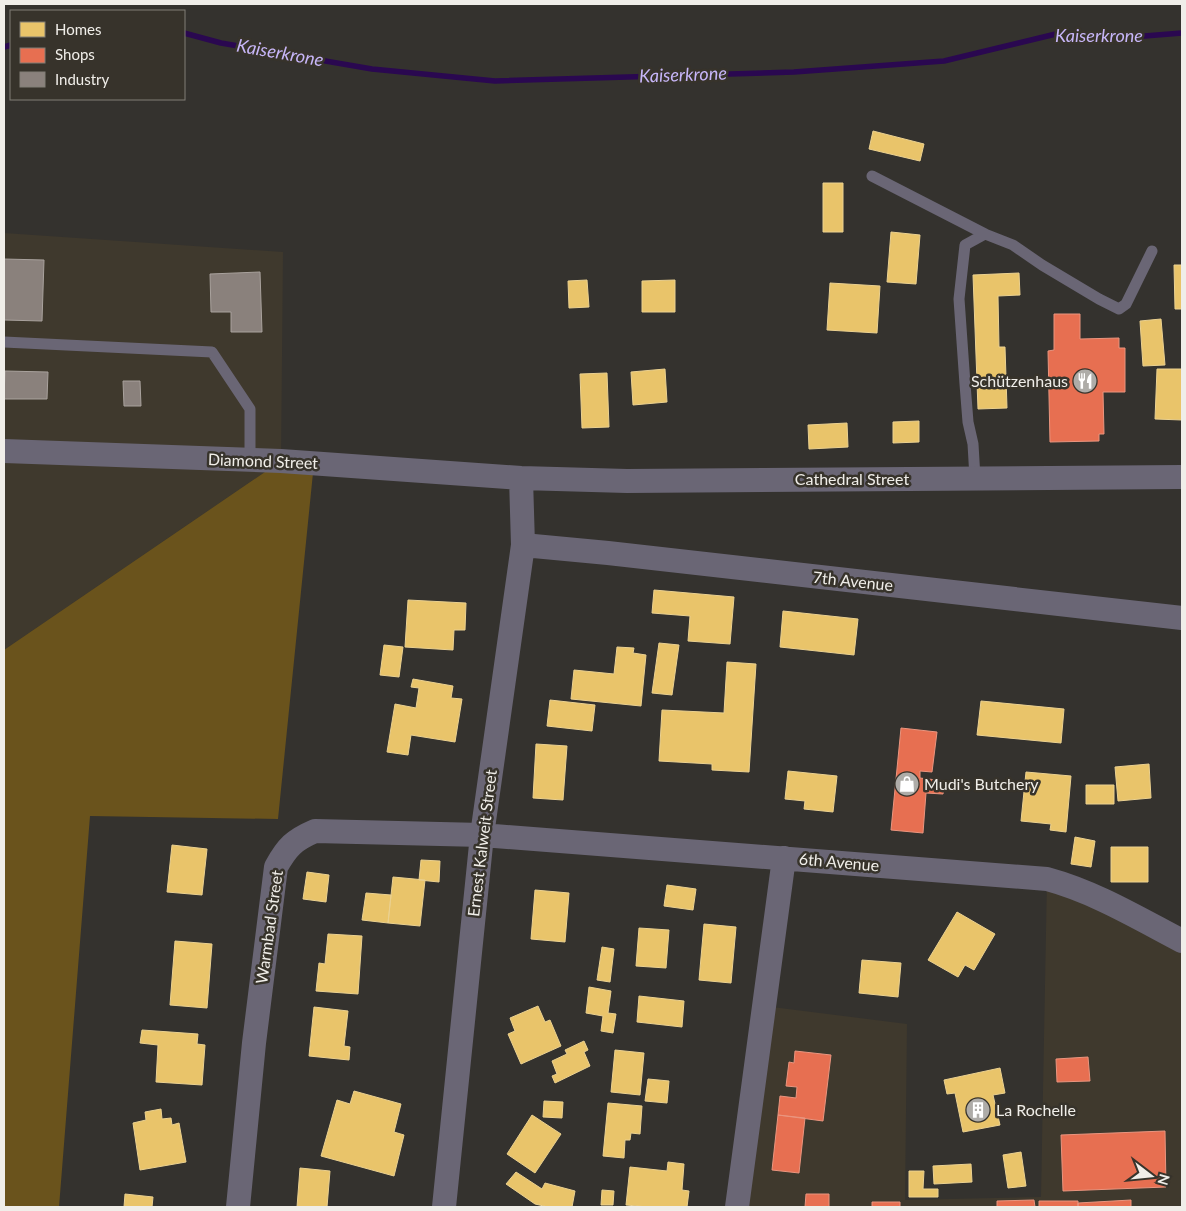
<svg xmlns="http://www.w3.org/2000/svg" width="1186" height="1211" font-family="Lato,sans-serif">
<rect width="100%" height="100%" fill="#34322e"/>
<path fill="#3f392d" d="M4,233l279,19 -2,209 -277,189z
M1047,879l135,62v266h-445l27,-201 143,18 -2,176 136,-3z"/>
<path fill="#6a531c" d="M281,461l33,2 -36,356 -188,-3 -31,391h-55v-557z"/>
<path fill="#e9c46a" stroke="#ebd190" d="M873,131l51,13 -4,17 -51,-12z
M823,183h20v49h-20z
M891,232l29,3 -4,49 -29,-2z
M1174,265h8v44h-7z
M1019,273l1,22 -22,1 1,51h6l2,61 -29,1 -5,-134z
M587,280l2,27 -20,1 -1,-27z
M675,280v32h-33v-31z
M830,283l50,3 -3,47 -50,-3z
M1161,319l4,46 -22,1 -3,-45z
M665,369l2,33 -34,3 -2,-33z
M1157,369h25v51l-27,-1z
M607,373l2,54 -27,1 -2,-54z
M919,421v21l-26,1v-21z
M847,423l1,24 -39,2 -1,-24z
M654,590l80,7 -4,47 -42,-3 2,-25 -38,-3z
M408,600l58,3 -1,27h-11l-1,20 -48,-3z
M783,611l75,8 -4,36 -74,-8z
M659,643l20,2 -7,50 -20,-2z
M384,645l19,2 -4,30 -19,-2z
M617,647l17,1 -1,5 13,2 -5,51 -70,-7 3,-29 40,4z
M727,662l29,2 -7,108 -37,-2v-6l-53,-3 3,-51 62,3z
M413,679l40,7 -2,12 11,1 -7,43 -44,-7 -3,20 -21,-3 8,-48 21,4 3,-20 -8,-1z
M550,700l45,5 -3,26 -45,-5z
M981,701l83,8 -3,34 -84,-8z
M536,744l31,2 -4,54 -30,-2z
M1149,764l2,34 -33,3 -3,-34z
M788,771l49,5 -4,36 -29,-3 1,-8 -20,-2z
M1026,772l45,4 -5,56 -16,-2 1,-6 -30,-3z
M1086,785h28v19h-28z
M1075,837l20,4 -4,26 -20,-3z
M172,845l35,4 -5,46 -35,-3z
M1111,847h37v35h-37z
M421,860l19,1 -1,21 -20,-2z
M307,872l22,3 -3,27 -23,-3z
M393,877l32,3 -5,46 -32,-3z
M667,885l29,4 -3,21 -29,-4z
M535,890l34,3 -4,49 -34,-3z
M366,893l25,2 -3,28 -26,-3z
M957,912l38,22 -21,36 -9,-5 -7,12 -30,-17z
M704,924l32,3 -5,56 -32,-3z
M639,928l30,2 -3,38 -30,-2z
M328,934l34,2 -4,58 -42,-3 3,-28 6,1z
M175,941l37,3 -5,64 -37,-3z
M602,947l12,2 -4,33 -13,-2z
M862,960l39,3 -3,34 -39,-4z
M589,987l22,4 -3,22 8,1 -3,19 -12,-2 2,-15 -17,-3z
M639,996l45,5 -2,26 -45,-5z
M538,1006l7,16 5,-2 11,26 -40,18 -13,-30 7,-3 -5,-13z
M314,1007l34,4 -4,35 6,1 -1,13 -40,-4z
M142,1030l56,4 -1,10 8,1 -3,40 -46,-3 2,-37 -18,-2z
M584,1041l4,9 -4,2 6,14 -35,17 -3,-7 5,-2 -5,-13 15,-7 -2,-4z
M615,1050l29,3 -4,42 -29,-3z
M1000,1068l5,25 -12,2 7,30 -37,7 -8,-39 -8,1 -3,-14z
M648,1079l21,2 -2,22 -22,-2z
M354,1091l47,13 -7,28 10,3 -10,41 -73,-20 16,-56 13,4z
M544,1101l19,1 -1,16 -19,-1z
M608,1103l34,3 -2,28 -9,-1 -1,7h-5l-1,18 -21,-2z
M161,1109l1,10 9,-1 1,7 7,-2 7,39 -46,8 -7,-47 13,-3 -1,-8z
M532,1115l29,19 -26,39 -28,-19z
M1021,1152l5,34 -18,2 -5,-33z
M668,1162l16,2 -2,26 7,1 -2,16h-39l-22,-2 4,-38 37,4z
M971,1164l1,18 -38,2 -1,-18z
M300,1168l30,3 -3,36h-30z
M909,1171h15l-1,18h15v8h-29z
M516,1172l26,17 3,-6 30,8 -3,16h-24l-13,-3 -29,-20z
M602,1190l12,1 -1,14h-12z
M125,1194l28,3 -1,10h-28z"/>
<path fill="#e76f51" stroke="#ea957f" d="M1054,314h26v25l39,-1v10h6v44h-22l1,42h-5v7l-49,1 -2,-91 6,-1z
M901,728l36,4 -5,40 -12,-1v7l25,3 -2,13 -17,-1 -3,40 -32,-3z
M795,1051l36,4 -8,66 -45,-6 2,-19 16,2 1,-11 -11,-1 3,-24 5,1z
M1088,1057l2,24 -33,1 -1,-23z
M778,1115l27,3 -6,55 -27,-3z
M1165,1131l1,56 -103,4 -2,-56z
M806,1194h23v13h-24z
M1034,1200l1,7h-38v-6z
M1131,1200v7h-53v-4z
M1039,1201h39v6h-39z
M872,1202h28v5h-28z"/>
<path fill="#8a817c" stroke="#a9a29d" d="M4,259l40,1 -2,61 -38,-1z
M260,272l2,60h-31v-20h-20l-1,-38z
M5,371l43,1 -1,27h-43z
M123,381h17l1,25h-17z"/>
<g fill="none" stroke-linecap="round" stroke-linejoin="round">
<path stroke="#2a0850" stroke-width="5.5" d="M184,33l37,10 151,26 123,12 299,-9 150,-11 116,-28 47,6 75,-6
M4,47l7,-2"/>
<path stroke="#6a6675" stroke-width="11" d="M872,176l113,58
M4,342l208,10 38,57v51
M975,478l-2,-34 -5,-22 -3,-38 -6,-85 6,-54 20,-11 28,11 29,20 57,34 20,10 7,-5 26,-53"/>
<path stroke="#6a6675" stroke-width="24" d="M4,451l277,10 240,17 106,3 555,-4
M523,545l85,8 574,65
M238,1207l16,-164 22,-176c11,-20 18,-27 39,-36l167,4 565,44c48,13 91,39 135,62
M444,1207l38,-372 41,-290 -2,-67
M737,1207l47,-349"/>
</g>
<defs>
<symbol id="restaurant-disc" viewBox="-11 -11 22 22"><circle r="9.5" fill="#aeaca8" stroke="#37332b"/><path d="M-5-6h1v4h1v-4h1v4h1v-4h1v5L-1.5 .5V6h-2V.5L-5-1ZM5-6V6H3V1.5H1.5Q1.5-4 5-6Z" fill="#fff"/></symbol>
<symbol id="shop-disc" viewBox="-11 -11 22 22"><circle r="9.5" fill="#aeaca8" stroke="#37332b"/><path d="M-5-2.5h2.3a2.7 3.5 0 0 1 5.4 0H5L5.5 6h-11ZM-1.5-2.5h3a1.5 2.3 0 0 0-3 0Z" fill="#fff"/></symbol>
<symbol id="building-disc" viewBox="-11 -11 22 22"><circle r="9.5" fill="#aeaca8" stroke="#37332b"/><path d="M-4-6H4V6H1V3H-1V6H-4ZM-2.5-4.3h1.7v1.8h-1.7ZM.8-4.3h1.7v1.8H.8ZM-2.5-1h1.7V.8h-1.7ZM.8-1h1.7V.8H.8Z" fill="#fff"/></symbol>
</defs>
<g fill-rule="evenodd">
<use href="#restaurant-disc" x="1071" y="367" width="28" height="28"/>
<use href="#shop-disc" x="893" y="770" width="28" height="28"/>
<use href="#building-disc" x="964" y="1096" width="28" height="28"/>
</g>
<g text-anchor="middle" stroke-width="5" stroke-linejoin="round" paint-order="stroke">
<g font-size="16" fill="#f0eee9" stroke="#37332b" text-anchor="start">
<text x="1068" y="387" text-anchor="end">Schützenhaus</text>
<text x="924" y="790">Mudi's Butchery</text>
<text x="996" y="1116">La Rochelle</text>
</g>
<g font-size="16" fill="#f0eee9" stroke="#37332b">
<text transform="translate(263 461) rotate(2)" y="6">Diamond Street</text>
<text x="852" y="485">Cathedral Street</text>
<text transform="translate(853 581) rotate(6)" y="6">7th Avenue</text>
<text transform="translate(482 843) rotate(-83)" y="6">Ernest Kalweit Street</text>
<text transform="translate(839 862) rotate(5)" y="6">6th Avenue</text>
<text transform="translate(269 927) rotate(-82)" y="6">Warmbad Street</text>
</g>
<g font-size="18" font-style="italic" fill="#c7b6f8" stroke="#37332b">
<text x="1099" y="42">Kaiserkrone</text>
<text transform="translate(280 53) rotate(10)" y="6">Kaiserkrone</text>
<text transform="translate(683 75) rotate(-2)" y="6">Kaiserkrone</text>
</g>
</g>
<rect width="1186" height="1211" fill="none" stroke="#f0eee9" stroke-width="10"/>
<rect x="10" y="10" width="175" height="90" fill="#37332b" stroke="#817e77"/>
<rect x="20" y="22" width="25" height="15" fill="#e9c46a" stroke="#817e77"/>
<text x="55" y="35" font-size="15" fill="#f0eee9">Homes</text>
<rect x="20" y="48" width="25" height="15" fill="#e76f51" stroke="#817e77"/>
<text x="55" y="60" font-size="15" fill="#f0eee9">Shops</text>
<rect x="20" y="72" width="25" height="15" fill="#8a817c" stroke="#817e77"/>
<text x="55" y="85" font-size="15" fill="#f0eee9">Industry</text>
<g transform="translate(1151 1176) rotate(106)" stroke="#37332b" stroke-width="4" paint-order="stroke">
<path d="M0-4L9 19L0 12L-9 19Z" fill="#f0eee9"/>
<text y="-8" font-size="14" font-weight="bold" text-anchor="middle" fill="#f0eee9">N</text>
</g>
</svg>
